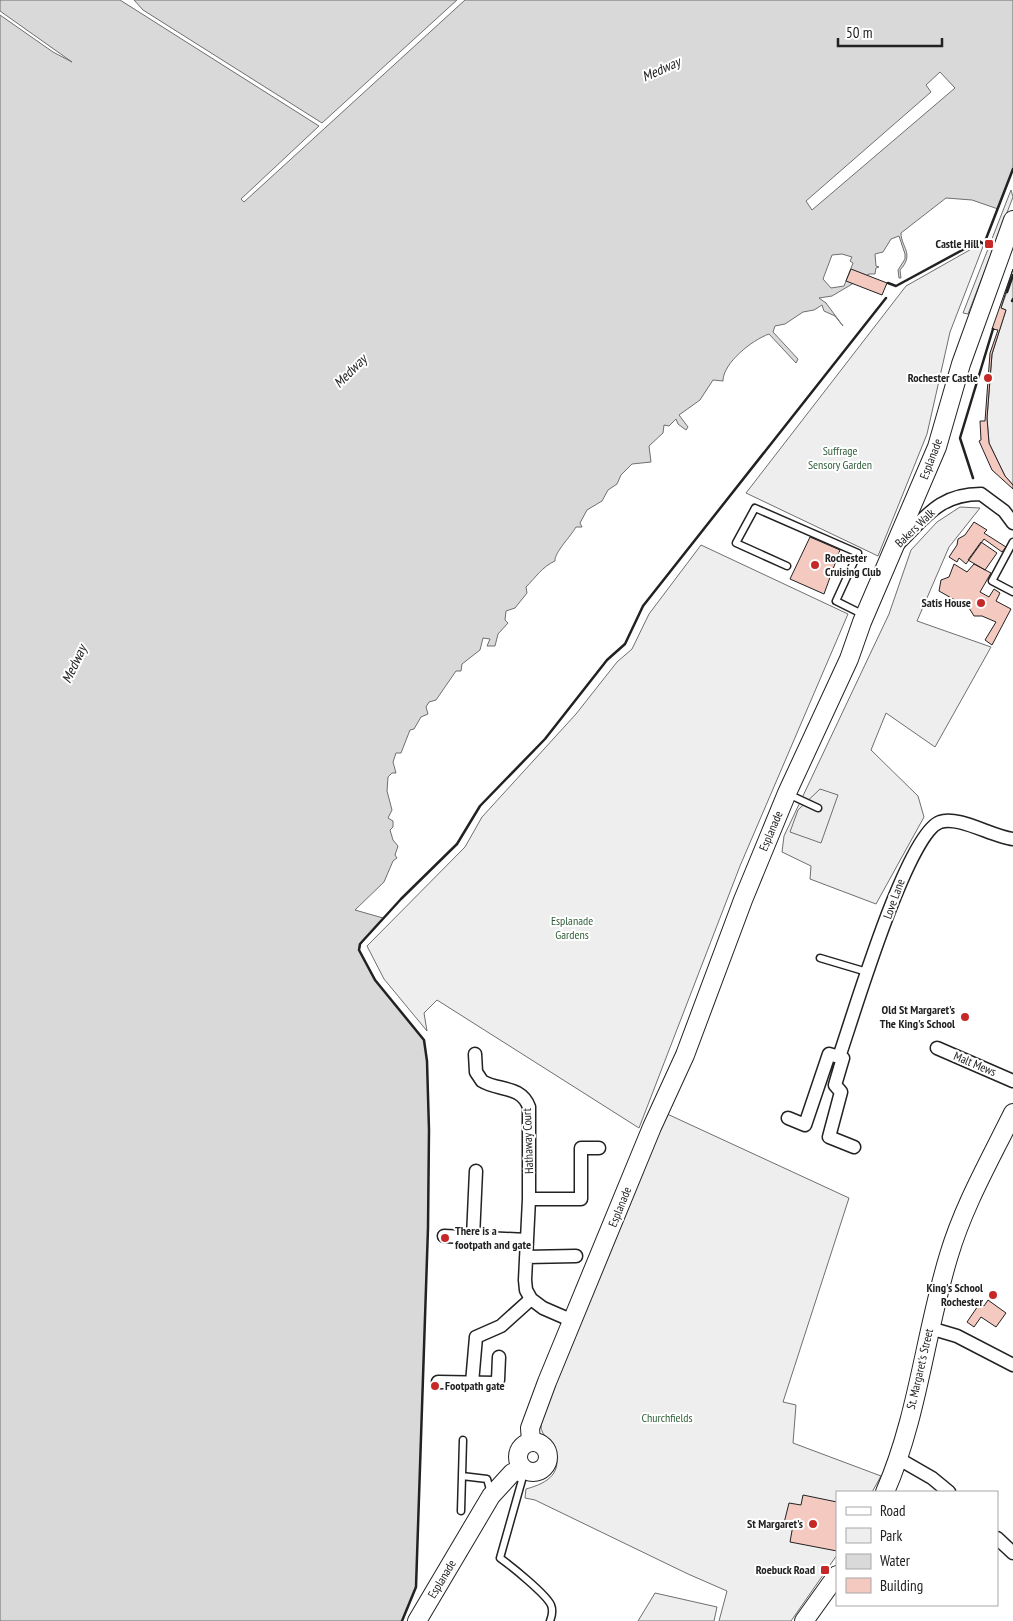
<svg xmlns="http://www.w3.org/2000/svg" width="1013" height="1621" font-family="'PT Sans Narrow',sans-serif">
<rect width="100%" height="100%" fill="#fff"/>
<path fill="#eee" stroke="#6f6f6f" d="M982,243l2,1 -34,88 -23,102 -49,122 -132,-63 160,-207z
M1013,275v210l-8,-9 -16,-33 -2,-25 5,-64 14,-44 -5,-2z
M960,507l20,1 -31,39 -32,74 74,26 -56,100 -49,-34 -15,37 47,46 6,21 -48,87 -66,-25 1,-13 -29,-14 2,-16 105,-222 22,-64 26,-28z
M701,545l147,69 -108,252 -101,262 -202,-128 -13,13 3,18 -43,-52 -17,-33 98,-99 17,-30 94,-103 41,-52 15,-13 17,-35z
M665,1113l184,85 -66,204 13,3 -3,38 88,33 -9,16h-35v63l-46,66h-72l8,-30 -39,-17 -153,-74 -10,-2 1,-9c22,-6 38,-16 28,-42 -2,-6 -10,-10 -12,-16 -2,-4 0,-11 0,-16z
M655,1593l62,14 -3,14h-76z"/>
<path fill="#ededed" stroke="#6f6f6f" d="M1011,190l2,7 -45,117 -5,-1z
M820,789l18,6 -17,48 -31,-11 8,-22z"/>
<path fill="#d9d9d9" stroke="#6f6f6f" d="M0,0h120l199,126 -78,73 3,3 221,-202h548v169l-15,40 -26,-9 -26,-2 -45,35c0,14 14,21 -1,37l1,8h-2l-1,-8 7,-11v-5l-6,-18 -8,3 -8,13 -8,2 1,12 3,1 -3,1 -1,6h-6l-37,22 -13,2 7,5 17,23 -8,-10 -11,-5 -2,-6 -8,5 -11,2 -18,12 -10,2 -2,6 25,27 -2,4 -27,-29c-17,6 -46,29 -46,47l-10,-1 -13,20 -21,15 9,12 -2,3 -8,-6 -2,-5 -7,7 -5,-1 -1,8 -14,13 2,16 -19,2 -11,11 -4,9 -9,6 -6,11 -15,9 -7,13 2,4h-6c-5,9 -22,26 -21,34 -13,6 -19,16 -29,26l1,6 -12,15 -9,3 -1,9 3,3 -10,11 -3,12h-8l3,-7 -7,-1 -3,12 -18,14 -1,7h-5l-20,29 -7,2 -3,5 2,7 -7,3 -7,12 -4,1 -9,23h-5l-3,9 3,11h-4l-4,4 -1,14 5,19 -4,8 5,3v6l-3,3 3,10 5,6 -3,9 2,3 -4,3 -9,21 -29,28 28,8 -22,24 -2,8 19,34 46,56 3,21 2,69 -1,98 -12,360 -14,33h-402v-1606l53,37 19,10 -72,-51z
M134,0h323l-135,123 -179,-113z"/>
<path fill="#fff" stroke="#6f6f6f" d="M940,72l15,16 -143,122 -6,-9 125,-109 -5,-7z
M842,254l10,3 -2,4 3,2 -9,23 -13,2 -8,-9 9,-24z"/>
<path fill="#f3c9c0" stroke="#222" d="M851,269l36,14 -5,12 -36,-14z
M1013,269l-12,39 5,2 -14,44 -5,64 2,25 16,33 8,9v4l-21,-19 -13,-29 2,-1 -1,-19h5l5,-68 8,-23 -6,-1z
M974,522l13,8 -3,3 22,14 -4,5 -18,-13 -18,25 -7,-6 -2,4 -8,-5 8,-12 1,-6 7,-4z
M810,537l30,13 -16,44 -34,-15z
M981,542l16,11 -12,17 -17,-10z
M954,564l13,8 7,-8 17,9 -11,19 9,5 5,-8 6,4 -4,8 15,8 -19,36 -7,-5 11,-18 -14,-6h-8l-5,-8 -30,-17 2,-11 8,-3z
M988,1300l18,13 -10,14 -15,-10 -7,10 -7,-5 13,-19 4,3z
M803,1495l34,7v49l-47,-9 3,-17 -9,-2 5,-20 12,2z"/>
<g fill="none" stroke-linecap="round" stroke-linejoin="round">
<defs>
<path id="lane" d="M1013,542l-21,39 21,11
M787,566l-51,-23 19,-35 103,45 -22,48 28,14
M788,794l30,14
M820,958l47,14
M463,1440l-1,36 25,3 4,14
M515,1475l7,5 -22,78c11,8 46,36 51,47 2,5 1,11 -1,16
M461,1511l1,-35"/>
<path id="street" d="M898,544c28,-27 41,-50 83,-50l23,17 9,12
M937,1048l76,33
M475,1054l1,18 6,9c16,10 39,4 47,26v92l-4,81 1,10 5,9
M839,1057l4,1 -8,27 6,7 -12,45 25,10
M788,1118l17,7 24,-71 10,3c14,-40 68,-224 101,-235 18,-7 53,15 73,17
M529,1199h52v-51h18
M444,1236l83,4
M473,1237l3,-66
M526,1257l50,-1
M930,1328l27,8 56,29
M438,1382l58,1 2,-3 1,-23
M472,1383l4,-46 25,-11 30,-27 12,9 30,13
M899,1459l33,19 17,14
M997,1538l16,15"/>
<path id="secondary" d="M531,1442l-1,-14 17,-46 105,-255 33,-72 58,-155 44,-107 62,-134 13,-37 75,-175 24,-83 52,-144
M518 1457a15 15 0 1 1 30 0a15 15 0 1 1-30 0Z
M885,1492c33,-75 40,-159 64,-237 15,-50 41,-95 64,-142
M417,1621l74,-125 21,-23 11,-5
M804,1621l33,-46"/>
</defs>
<use href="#lane" stroke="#222" stroke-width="9"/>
<use href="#street" stroke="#222" stroke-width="15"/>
<use href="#secondary" stroke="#222" stroke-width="20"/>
<use href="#lane" stroke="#fff" stroke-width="6"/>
<use href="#street" stroke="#fff" stroke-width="12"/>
<use href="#secondary" stroke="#fff" stroke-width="18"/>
<path stroke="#222" stroke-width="2.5" d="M888,283l8,3 83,-45 5,3 29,-75
M1007,292l6,-17
M1012,301l1,-2
M973,478l-13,-40 33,-109
M402,1621l14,-34 12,-359 1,-98 -2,-69 -3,-21 -49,-60 -16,-30 1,-6 41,-45 56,-55 23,-38 65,-67 62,-79 18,-16 18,-38 243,-308"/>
</g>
<g fill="#c62828" stroke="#fff" stroke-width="2">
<rect x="984" y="239" width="10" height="10" rx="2.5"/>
<circle cx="988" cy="378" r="5"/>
<circle cx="815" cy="565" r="5"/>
<circle cx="981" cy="603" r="5"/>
<circle cx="965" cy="1017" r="5"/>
<circle cx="445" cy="1238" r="5"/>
<circle cx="993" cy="1295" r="5"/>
<circle cx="435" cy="1386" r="5"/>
<circle cx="813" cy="1524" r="5"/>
<rect x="820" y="1565" width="10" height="10" rx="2.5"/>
</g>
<g text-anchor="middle" stroke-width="4" stroke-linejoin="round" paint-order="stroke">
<g font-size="12" font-weight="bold" fill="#222" stroke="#fff" text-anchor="end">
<text x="979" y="248">Castle Hill</text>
<text x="978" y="382">Rochester Castle</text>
<text x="825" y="562" text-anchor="start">Rochester<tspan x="825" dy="14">Cruising Club</tspan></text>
<text x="971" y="607">Satis House</text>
<text x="955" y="1014">Old St Margaret's<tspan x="955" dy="14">The King's School</tspan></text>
<text x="455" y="1235" text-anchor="start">There is a<tspan x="455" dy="14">footpath and gate</tspan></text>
<text x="983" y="1292">King's School<tspan x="983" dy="14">Rochester</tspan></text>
<text x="445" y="1390" text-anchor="start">Footpath gate</text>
<text x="803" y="1528">St Margaret's</text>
<text x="815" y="1574">Roebuck Road</text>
</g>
<g font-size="12" fill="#2f5e38" stroke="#fff">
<text x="840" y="455">Suffrage<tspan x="840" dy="14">Sensory Garden</tspan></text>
<text x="572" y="925">Esplanade<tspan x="572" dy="14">Gardens</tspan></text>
<text x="667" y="1422">Churchfields</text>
</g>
<g font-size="12" fill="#222" stroke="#fff">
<text transform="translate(931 459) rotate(-69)" y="4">Esplanade</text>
<text transform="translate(915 528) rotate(-44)" y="4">Bakers Walk</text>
<text transform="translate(771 831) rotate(-67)" y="4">Esplanade</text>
<text transform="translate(894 899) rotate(-70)" y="4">Love Lane</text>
<text transform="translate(975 1064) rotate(23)" y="4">Malt Mews</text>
<text transform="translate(528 1141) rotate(-92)" y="4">Hathaway Court</text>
<text transform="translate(620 1207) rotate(-68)" y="4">Esplanade</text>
<text transform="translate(920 1369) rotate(-77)" y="4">St. Margaret's Street</text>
<text transform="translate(442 1579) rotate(-59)" y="4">Esplanade</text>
</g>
<g font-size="14" font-style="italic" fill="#222" stroke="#fff">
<text transform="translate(661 69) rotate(-24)" y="5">Medway</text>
<text transform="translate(350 371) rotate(-45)" y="5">Medway</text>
<text transform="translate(74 664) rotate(-65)" y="5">Medway</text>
</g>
</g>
<rect x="836" y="1491" width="162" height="115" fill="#ffffff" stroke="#a7a7a7"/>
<rect x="846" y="1507" width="25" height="8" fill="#ffffff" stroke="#a7a7a7"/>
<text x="880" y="1516" font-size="15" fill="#222222">Road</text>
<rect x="846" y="1528" width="25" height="15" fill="#eeeeee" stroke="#a7a7a7"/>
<text x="880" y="1541" font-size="15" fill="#222222">Park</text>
<rect x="846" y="1554" width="25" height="15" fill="#d9d9d9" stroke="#a7a7a7"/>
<text x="880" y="1566" font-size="15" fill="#222222">Water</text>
<rect x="846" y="1578" width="25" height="15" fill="#f3c9c0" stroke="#a7a7a7"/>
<text x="880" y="1591" font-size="15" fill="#222222">Building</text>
<path d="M838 38v8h104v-8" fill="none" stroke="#222222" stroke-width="2.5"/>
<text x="846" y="38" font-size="15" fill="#222222" stroke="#ffffff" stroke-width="4" paint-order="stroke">50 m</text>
</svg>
